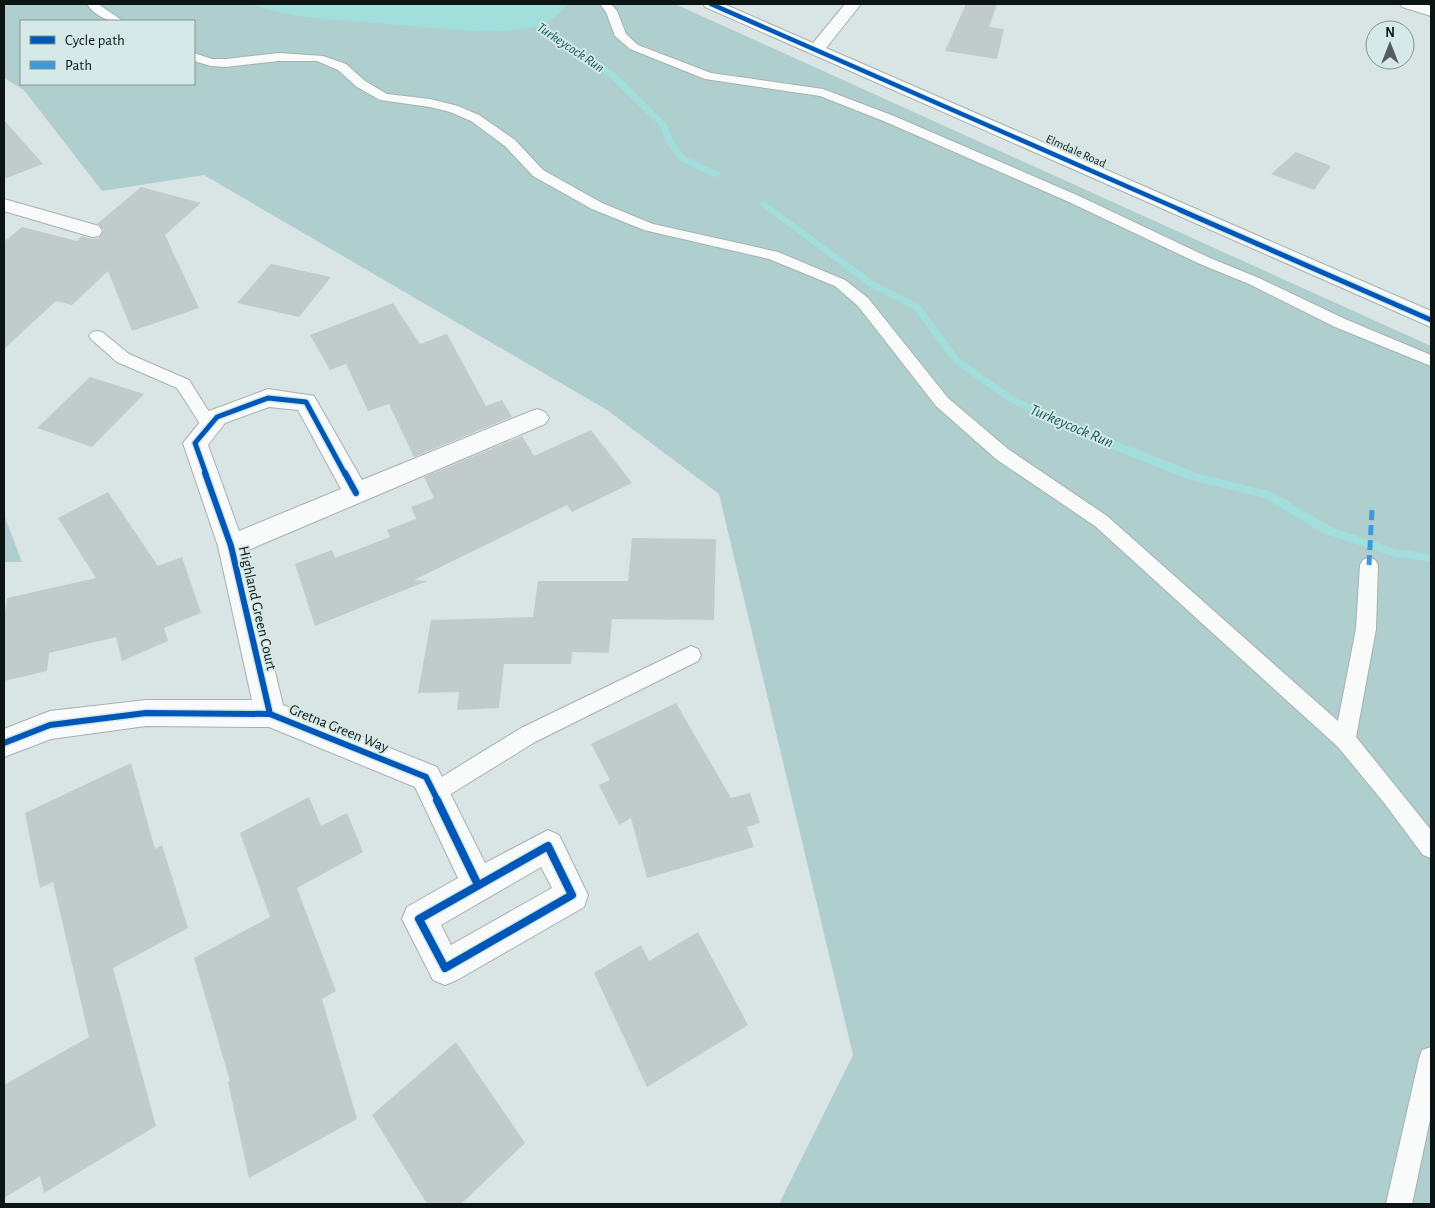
<svg xmlns="http://www.w3.org/2000/svg" width="1435" height="1208" font-family="'Alegreya Sans',sans-serif">
<rect width="100%" height="100%" fill="#d9e4e4"/>
<path fill="#aecfcd" fill-rule="evenodd" d="M4,4h671l756,342v858h-652l74,-149 -134,-561 -112,-84 -403,-235 -102,16 -78,-101 -20,-12zM21,21h173v63h-173z
M4,515l18,47h-18z"/>
<path fill="#a1dedc" d="M250,4h320c-9,7 -20,19 -31,22 -40,11 -107,2 -149,-2 -46,-4 -96,-4 -140,-20z"/>
<g fill="none" stroke-linecap="round" stroke-linejoin="round">
<path fill="#a1dedc" fill-rule="evenodd" d="M529,17l32,18 54,38 51,50 8,19 11,14 35,17v4h-6l-35,-17 -13,-18 -6,-16 -51,-49 -52,-40 -30,-17 -1,-1z
M764,201l112,82 44,22 39,53 58,41 98,42 84,33 73,18 59,35 64,22 36,5v8l-36,-5 -72,-24 -58,-35 -72,-17 -86,-34 -96,-44 -58,-41 -39,-53 -44,-22 -109,-81 -1,-2z"/>
</g>
<path fill="#c2cbcb" d="M966,4h31l-8,23 15,2 -7,30 -52,-8z
M4,120l39,44 -39,15z
M1296,152l35,14 -17,24 -43,-16z
M141,187l60,16 -36,32 34,73 -67,23 -24,-60 -36,34 -16,-4 -52,48v-107l18,-15 55,14 5,-5 9,3 8,-1 5,-8 -7,-6z
M271,264l60,13 -32,40 -62,-14z
M393,303l27,41 27,-10 39,72 16,-6 10,17 -98,40 -25,-53 -21,7 -22,-47 -16,6 -20,-35z
M90,377l54,17 -52,53 -55,-19z
M591,430l41,53 -60,29 -5,-7 -153,75 13,1 -112,45 -20,-62 37,-14 3,8 55,-21 -3,-7 29,-11 -5,-12 23,-9 -10,-21 98,-41 12,20z
M108,492l50,74 24,-9 19,56 -37,15 4,13 -46,20 -6,-24 -67,16 -2,18 -43,10v-63l3,-20 89,-20 -38,-60z
M632,538l84,1 -2,81 -102,-1 -3,34 -37,-1 -1,12h-67l-5,44 -42,2 2,-18 -41,1 13,-73 102,-3 5,-36h90z
M676,703l55,95 19,-5 10,30 -13,4 7,20 -107,31 -16,-60 -12,7 -20,-40 11,-5 -19,-36z
M131,763l24,86 7,-4 26,83 -75,40 43,158 -112,67 -4,-17 -36,22v-113l85,-48 -36,-155 -13,6 -15,-75z
M309,797l12,29 26,-13 16,39 -66,36 39,103 -14,8 35,120 -108,59 -21,-96 2,-1 -36,-123 76,-41 -30,-84z
M698,932l50,93 -101,62 -53,-114 47,-28 8,16z
M456,1042l69,101 -64,61h-34l-55,-89z"/>
<g fill="none" stroke-linecap="round" stroke-linejoin="round">
<defs>
<path id="service" d="M87,4h11l25,17c-15,1 -28,-5 -36,-17z
M600,4h11l6,7 9,23 12,11 73,28 112,16 71,27 185,80 131,62 49,20 86,41 86,36v11l-96,-39 -86,-43 -49,-20 -131,-62 -183,-80 -66,-26 -115,-17 -75,-30 -15,-13 -9,-24z
M279,53l44,3 23,8 19,17 22,13 43,5 28,7 21,9 36,25 28,30 59,33 51,21 125,28 67,28 23,18 80,100 60,51 99,67 231,205 18,-92 4,-64 3,-5 6,-3 6,3 3,5 -2,64 -20,108 75,93v28l-8,-3 -38,-51 -47,-57 -243,-221 -99,-67 -60,-53 -78,-100 -23,-20 -66,-27 -125,-29 -52,-21 -59,-33 -28,-30 -34,-25 -21,-9 -20,-5 -50,-7 -23,-13 -19,-17 -21,-9h-38l-53,6 -15,-1 -17,-5v-8l18,6h14z
M97,331l5,1 27,22 60,26 29,46 -2,4 -6,2 -6,-2 -27,-42 -60,-26 -25,-22 -3,-4 3,-4z
M691,646l7,3 3,6 -3,6 -163,81 -94,58 -7,3 -7,-3 -4,-7 4,-7 94,-58z
M1431,1047v68l-19,89h-26l33,-145 3,-9z"/>
<path id="minor" d="M703,4h21l89,39 32,-39h16l-35,44 605,263v16l-726,-320z
M1400,4h24l7,2v10l-29,-9z
M4,199l95,27 3,5 -3,5 -7,1 -88,-26z
M268,389l46,7 48,84 167,-68 8,-3 8,3 4,6 -4,6 -299,127 37,154 154,62 48,96 63,-33 11,5 29,60 -4,12 -127,73 -12,5 -12,-5 -31,-61 5,-12 51,-29 -43,-91 -146,-60 -123,-1 -95,13 -47,18v-28l46,-18 96,-11h106l-34,-154 -35,-103 26,-32zM269,407l29,3 43,79 -102,42 -31,-86 17,-22zM541,867l11,21 -101,57 -10,-20z"/>
</defs>
<use href="#service" stroke="#a7b0b0" stroke-width="2"/>
<use href="#minor" stroke="#a7b0b0" stroke-width="2"/>
<use href="#service" fill="#f9fbfb" fill-rule="evenodd"/>
<use href="#minor" fill="#f9fbfb" fill-rule="evenodd"/>
<path stroke="#3a9ade" stroke-width="5" stroke-dasharray="10 5" stroke-linecap="butt" d="M1369,565l3,-55"/>
<defs>
<path id="cycleway-far3" d="M711,4l472,207"/>
<path id="cycleway-far2" d="M1180,210l251,110
M206,474l-11,-31 22,-26 51,-19 38,4 39,72"/>
<path id="cycleway-far1" d="M205,473l26,73 39,168
M345,473l11,20
M4,743l46,-18 96,-12 124,1 156,63 12,24"/>
<path id="cycleway" d="M437,800l41,85
M548,846l24,49 -127,73 -26,-49z"/>
</defs>
<use href="#cycleway-far3" stroke="#d4e9e8" stroke-width="6"/>
<use href="#cycleway-far2" stroke="#d4e9e8" stroke-width="8"/>
<use href="#cycleway-far1" stroke="#d4e9e8" stroke-width="9"/>
<use href="#cycleway" stroke="#d4e9e8" stroke-width="11"/>
<use href="#cycleway-far3" stroke="#0057b8" stroke-width="4.5"/>
<use href="#cycleway-far2" stroke="#0057b8" stroke-width="5"/>
<use href="#cycleway-far1" stroke="#0057b8" stroke-width="6"/>
<use href="#cycleway" stroke="#0057b8" stroke-width="8"/>
</g>
<g text-anchor="middle" stroke-width="4" stroke-linejoin="round" paint-order="stroke">
<g font-size="12" fill="#0d1514" stroke="#d4e9e8">
<text transform="translate(1076 151) rotate(24)" y="4">Elmdale Road</text>
</g>
<g font-size="14" font-style="italic" fill="#135b59" stroke="#d4e9e8">
<text transform="translate(571 47) rotate(34)" y="5">Turkeycock Run</text>
</g>
<g font-size="15" fill="#0d1514" stroke="#d4e9e8">
<text transform="translate(258 608) rotate(77)" y="5">Highland Green Court</text>
<text transform="translate(339 728) rotate(22)" y="5">Gretna Green Way</text>
</g>
<g font-size="16" font-style="italic" fill="#135b59" stroke="#d4e9e8">
<text transform="translate(1072 425) rotate(23)" y="6">Turkeycock Run</text>
</g>
</g>
<rect width="1435" height="1208" fill="none" stroke="#0d1514" stroke-width="10"/>
<rect x="20" y="20" width="175" height="65" fill="#d4e9e8" stroke="#849493"/>
<rect x="30" y="36" width="25" height="8" fill="#0057b8" stroke="#849493"/>
<text x="65" y="45" font-size="15" fill="#0d1514">Cycle path</text>
<rect x="30" y="61" width="25" height="8" fill="#3a9ade" stroke="#849493"/>
<text x="65" y="70" font-size="15" fill="#0d1514">Path</text>
<g transform="translate(1390 45)"><circle r="24" fill="#d4e9e8" stroke="#849493"/>
<path d="M0-4L9 19L0 12L-9 19Z" fill="#545d5d"/>
<text y="-8" font-size="14" font-weight="bold" text-anchor="middle" fill="#0d1514">N</text>
</g>
</svg>
